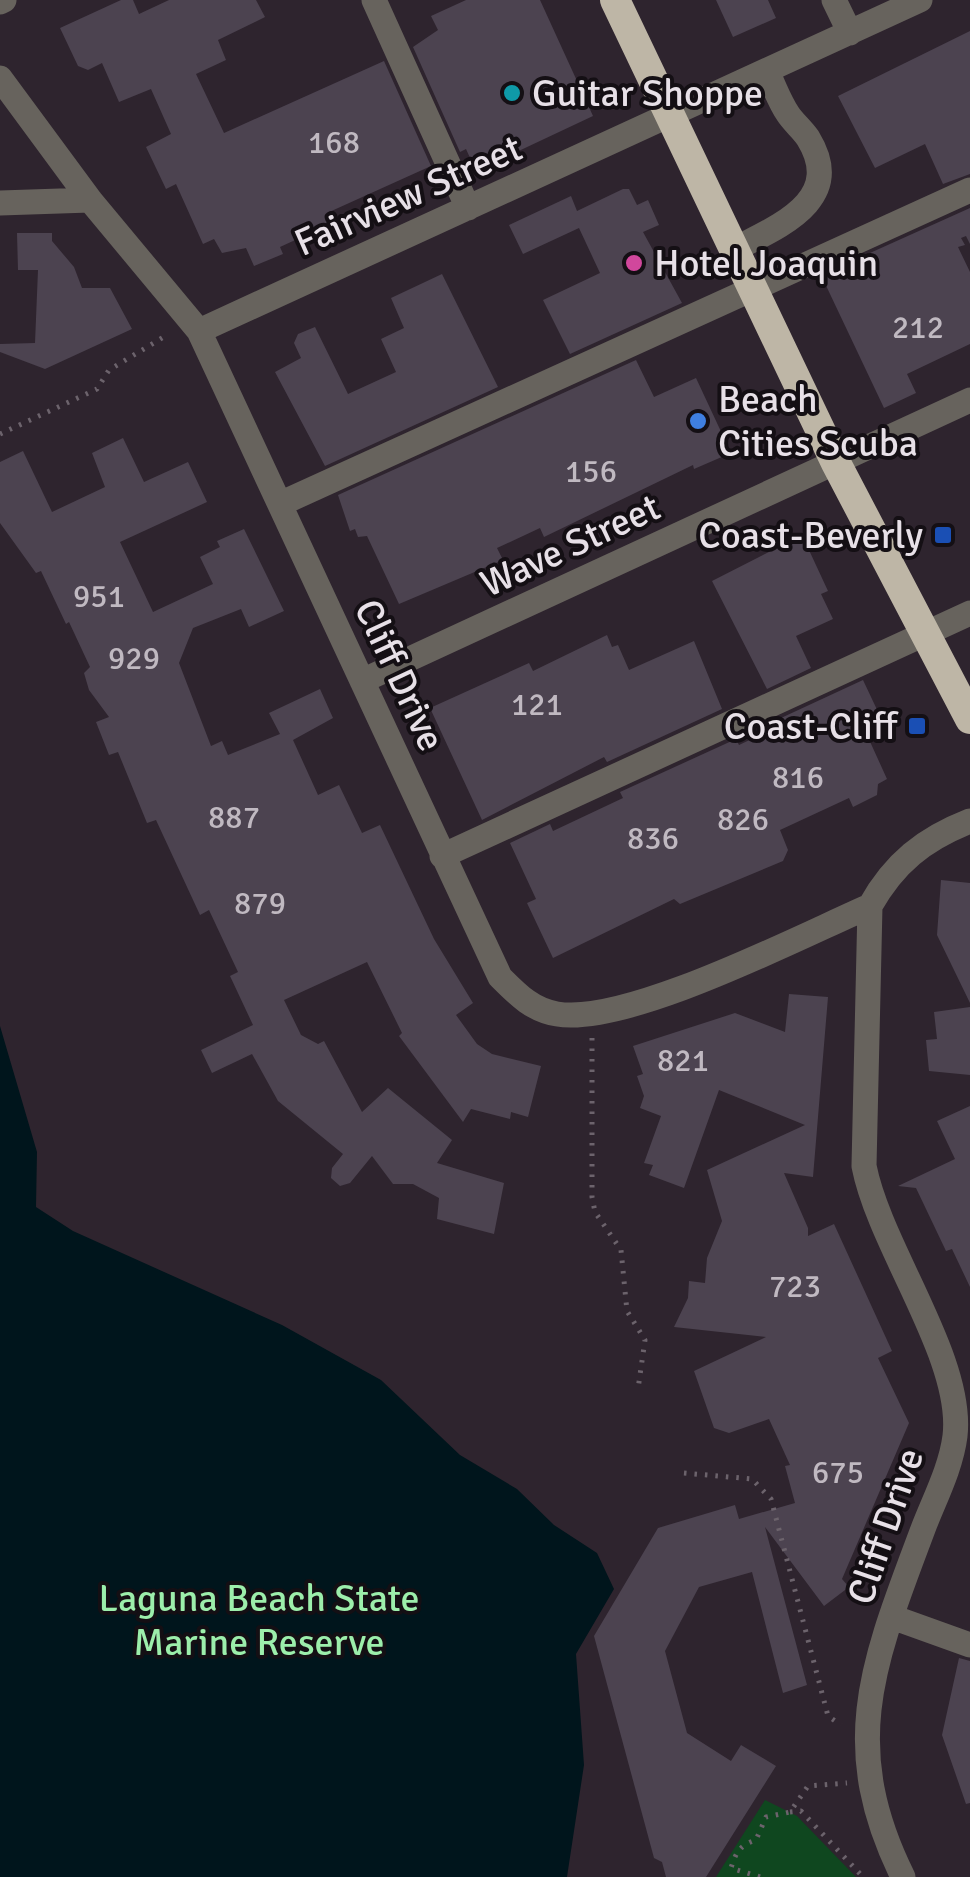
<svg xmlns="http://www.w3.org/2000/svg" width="970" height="1877" font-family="Signika,sans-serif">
<rect width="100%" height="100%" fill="#2e242e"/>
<path fill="#0f471f" d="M765,1800l32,16 59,61h-140z"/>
<path fill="#00151c" d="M0,1026l37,126 -1,55 37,24 209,94 99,55 79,75 57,34 37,36 43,28 17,36 -38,65 8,111 -17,112h-567z"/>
<path fill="#4c4350" d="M121,0h12l6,14 30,-14h87l9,17 -47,23 8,20 -30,14 28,59 160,-72 47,105 -104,47 3,11 -50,23 3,7 -29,12 -8,-18 -24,5 -8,-14 -11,5 -27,-60 -10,5 -20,-42 25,-13 -20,-45 -32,13 -17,-39 -14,7 -10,-4 -18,-38z
M466,0h74l53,116 -117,55 -10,-22 -6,3 -47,-105 25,-17 -7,-14z
M716,0h52l8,18 -43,19z
M970,31v143l-27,10 -18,-40 -50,24 -37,-72z
M623,189h6l8,16 11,-5 11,25 -16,7 39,71 -112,51 -27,-54 57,-27 -21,-45 -56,26 -14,-29 62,-29 6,15z
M970,208v36l-4,-8 -5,2 4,7 -7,2 12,25v72l-63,30 9,19 -32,15 -63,-133z
M17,233h35v8l22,26 8,21h28l22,41 -87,40 -45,-17v-8l35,-1 3,-73h-20z
M442,274l56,113 -173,79 -50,-94 26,-14 -7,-15 4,-9 17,-7 33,67 48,-22 -15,-33 23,-11 -13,-30z
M636,360l18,37 42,-19 35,75 -37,16 -1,-4 -149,72 -4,-9 -43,20 6,12 -104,44 -32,-68 -9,1 -3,-8 -5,2 -12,-36z
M123,438l21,44 44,-20 19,40 -87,40 33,70 60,-28 -13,-27 20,-10 -3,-6 27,-12 40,82 -35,16 -8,-18 -48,19 -14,35 32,83 11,-5 6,14 52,-21 -11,-21 51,-24 13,29 -40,22 25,55 21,-10 23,48 18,-8 54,114 39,64 -17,12 21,29 15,10 49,12 -13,51 -17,-5 -1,7 -39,-10 -8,13 -64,-86 3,-3 -35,-71 -83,38 17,35 17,9 6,-3 38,71 26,-24 64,52 -15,23 67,20 -10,51 -57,-15 2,-21 -26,-14h-20l-21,-28 -22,27 -10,3 -9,-8 1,-10 11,-14 -65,-53 -26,-47 -40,19 -11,-23 52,-25 -23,-49 8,-4 -29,-62 -9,5 -44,-95 -9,3 -29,-71 -9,3 -13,-33 13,-5 -20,-27 -5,-17 6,-6 -21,-45 -3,2 -25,-53 -5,2 -36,-50v-61l23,-11 29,61 53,-25 -13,-34z
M802,535l26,56 -7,3 12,25 -37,17 15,32 -44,21 -55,-108z
M607,635l5,12 6,-2 11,25 65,-29 28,68 -115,53 -3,-5 -122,63 -52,-112 99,-45 4,8z
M863,680l17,36 -18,8 25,55 -9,5 -1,11 -24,12 -4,-9 -69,32 8,20 -5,11 -103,43 -6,-5 -121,59 -26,-55 9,-4 -26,-56 40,-19 3,7 70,-33 -3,-6 116,-53 3,6 45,-21 -3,-6z
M941,880l29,3v120l-33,-68z
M789,994l39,3 -15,180 -29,-4 24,55v8l26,-12 58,127 -14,7 31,65 -67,156 7,8 -25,19 -59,-79 42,158 -24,8 -31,-121 -53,15 -34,64 22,82 44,28 10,-16 35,21 -70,111h-40l-4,-15 -8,-4 -60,-222 64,-108 77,-23 4,14 56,-16 -10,-37 5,-1 -21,-46 -40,14 -15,-5 -20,-57 72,-34 -92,-10 14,-29 1,-17 16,2 2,-25 15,-37 -15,-51 98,-45 -86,-35 -35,98 -35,-13 4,-10 -9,-2 17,-47 -21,-8 4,-12 -7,-20 6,-2 -10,-28 102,-33 50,19z
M970,1007v68l-41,-4 -3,-31 11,-1 -3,-27z
M970,1106v181l-18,-38 -6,2 -30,-63 -18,-2 57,-27 -18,-38z
M959,1658l11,3v142l-4,1 -24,-69z"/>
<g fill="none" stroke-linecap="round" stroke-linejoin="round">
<path stroke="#6c636c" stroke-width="5" stroke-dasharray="2.5 8" stroke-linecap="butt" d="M0,434l97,-45 12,-19 58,-35
M592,1038v159l3,15 26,38 6,61 18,29 -7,49
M684,1473l68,6 19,20 57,217 13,9
M790,1812l11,-1 62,66
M760,1877l-29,-9c5,-16 9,-23 25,-28l10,-23 24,-5 18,-26 39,-3"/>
<path stroke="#67635d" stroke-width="25" d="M374,0l94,208
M834,0l16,33
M0,2l4,-2
M0,78l90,122 109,131 301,646c17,17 32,33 57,37 70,12 244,-78 313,-108
M0,203l90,-3
M735,249c44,-23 111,-49 73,-111 -6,-9 -15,-16 -20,-24 -9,-13 -14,-29 -21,-42
M199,331l721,-331
M280,504l690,-314
M362,681l608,-281
M442,856l528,-243
M892,1617l78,28
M903,1877c-66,-133 -29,-217 20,-348 11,-29 28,-61 32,-93 9,-78 -75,-188 -91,-270l6,-260c24,-43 54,-67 100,-85"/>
<path stroke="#beb6a6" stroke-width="30" d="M615,0l221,463 134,256"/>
</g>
<circle fill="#0f9aa8" stroke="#140f14" stroke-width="4" cx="512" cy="93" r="10"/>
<circle fill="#d1479c" stroke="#140f14" stroke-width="4" cx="634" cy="263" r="10"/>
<circle fill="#3f7fe0" stroke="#140f14" stroke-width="4" cx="698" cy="421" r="10"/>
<g fill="#1a4fb4" stroke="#140f14" stroke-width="4">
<rect x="933" y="525" width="20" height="20" rx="5"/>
<rect x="907" y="716" width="20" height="20" rx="5"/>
</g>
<g text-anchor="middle" stroke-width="8" stroke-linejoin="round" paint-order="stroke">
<g font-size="32" fill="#c0b9c1">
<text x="334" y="153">168</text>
<text x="918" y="338">212</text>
<text x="591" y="482">156</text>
<text x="99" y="607">951</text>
<text x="134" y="669">929</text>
<text x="537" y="715">121</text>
<text x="798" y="788">816</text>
<text x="234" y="828">887</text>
<text x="743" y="830">826</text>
<text x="653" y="849">836</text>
<text x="260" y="914">879</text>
<text x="683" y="1071">821</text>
<text x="795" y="1297">723</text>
<text x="838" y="1483">675</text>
</g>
<g font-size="38" fill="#e7e0e7" stroke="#140f14" text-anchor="start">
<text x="532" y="106">Guitar Shoppe</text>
<text x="654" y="276">Hotel Joaquin</text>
<text x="718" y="412">Beach<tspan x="718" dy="44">Cities Scuba</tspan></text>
<text x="923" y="548" text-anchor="end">Coast-Beverly</text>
<text x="897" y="739" text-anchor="end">Coast-Cliff</text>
</g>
<g font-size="38" fill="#e7e0e7" stroke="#140f14">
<text transform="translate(408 195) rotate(-24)" y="13">Fairview Street</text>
<text transform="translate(570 545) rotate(-25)" y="13">Wave Street</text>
<text transform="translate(400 675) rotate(65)" y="13">Cliff Drive</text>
<text transform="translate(885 1526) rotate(-71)" y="13">Cliff Drive</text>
</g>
<g font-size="38" fill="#9ceeab" stroke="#140f14">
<text x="259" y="1611">Laguna Beach State<tspan x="259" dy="44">Marine Reserve</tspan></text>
</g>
</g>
</svg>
